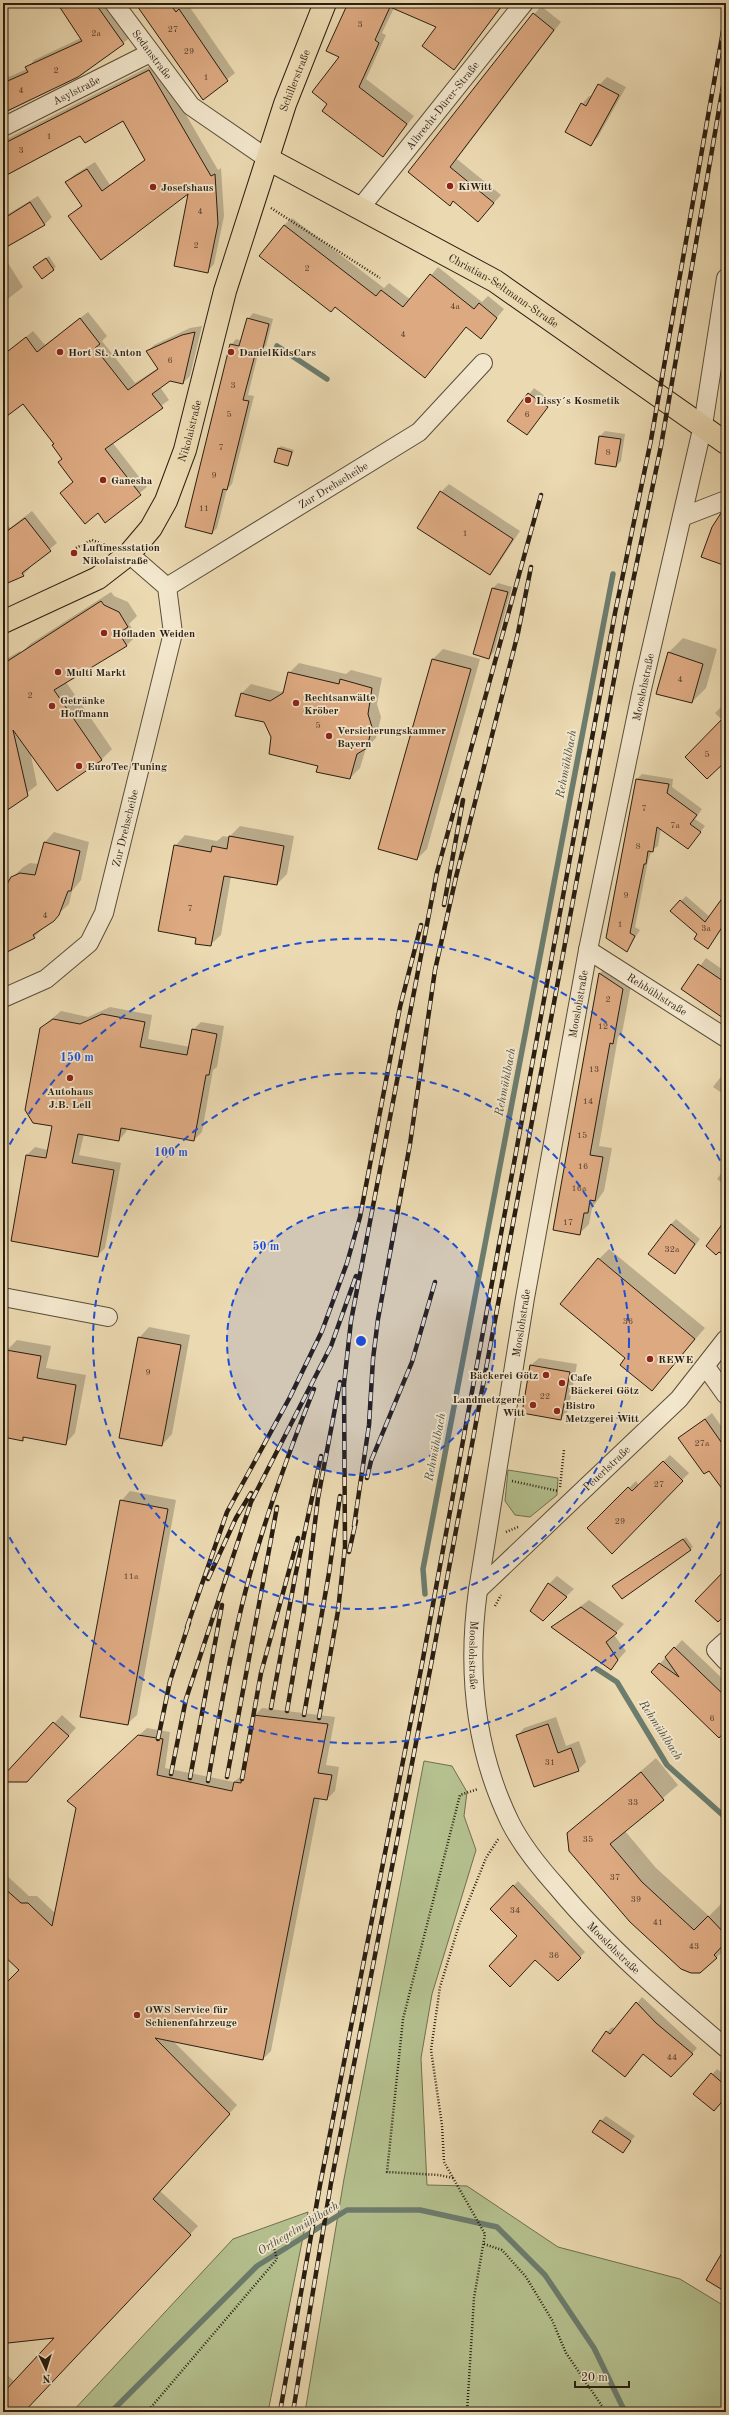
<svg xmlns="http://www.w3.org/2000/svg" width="729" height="2415" font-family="'Old Standard TT',serif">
<rect width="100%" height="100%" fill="#ebd9b1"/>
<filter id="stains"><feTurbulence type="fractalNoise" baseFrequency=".005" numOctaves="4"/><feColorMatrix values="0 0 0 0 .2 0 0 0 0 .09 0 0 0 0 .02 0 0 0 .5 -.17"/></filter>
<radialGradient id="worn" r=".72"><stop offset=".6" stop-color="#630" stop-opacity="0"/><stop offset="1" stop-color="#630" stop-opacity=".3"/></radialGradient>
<path fill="#b4c08e" stroke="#6f6f50" d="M508,1470l50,8 -1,17 -27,22 -15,-2 -10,-14z
M424,1761l28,5 15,26 -3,24 12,34 -44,144 -11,64 6,127 40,1 91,61 122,32 46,28v105h-421l39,-233z
M308,2212l-40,200h-196l161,-173z"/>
<path fill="#0003" d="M57,3h49l25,34 -53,39 -75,38v-49l6,12 18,-8 7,-9 47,-22z
M136,3h46l1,2 4,-2 48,70 -32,26z
M349,3h156l-51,66 -16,-42 -44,-19 -12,25 4,2 -20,44 48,37 -31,39 -54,-51 12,-48z
M668,3h14l-2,2z
M541,6l20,16 -104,137 44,36 -23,26 -24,-21 -44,-29z
M156,63l62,107 3,-2 3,48 -10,48 -7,8 -17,-81 -121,25 13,-11 -15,-23 7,-7 21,-13 15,23 36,-26 -22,-40 -43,15 -78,40v-33z
M607,77l19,10 -28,50 -8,8 -8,-41 7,-8 3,1 7,-12z
M38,196l14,21 -7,7 -42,23v-30z
M292,218l92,70 5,-5 22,17 27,-33 44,35 6,-6 16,13 -23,28 -14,-11 -42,51 -89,-71 -52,-81z
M3,255l20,32 -19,15 -1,-2z
M49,256l7,11 -14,10 -5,-13z
M88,312l19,24 -5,5 33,42 23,-15 -11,-16 7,-7 36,-17 12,-2 -12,50 -7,7 -13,-3 -10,7 9,13 -57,42 35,45 -41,34 -8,-9 -37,-19 13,-12 -19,-37 -32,-42 -20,16v-62l30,-25 12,14z
M253,313l20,6 -7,27 -7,4 -11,45 6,1 -22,88 -5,5 -10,39 -5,5 19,-188 5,-6 6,2 6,-22z
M534,388l18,13 -21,28 -22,-8z
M605,431l20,3 -4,27 -5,5 -16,-30z
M281,446l13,4 -6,15 -9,-17z
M449,484l71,47 -23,35 -7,8 -49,-82z
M32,511l25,32 -28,23 1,2 -7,7 -20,9v-66l7,10z
M498,583l14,4 -18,65 -5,5 -14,-3 18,-66z
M111,592l3,4 14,6 9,14 -8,8 8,11 -10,10 -61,37 46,67 -10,10 -44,31 -28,-39 7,34 -34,27v-151l17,-10 1,2 9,-9z
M683,638l34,11 -11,39 -14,14 -24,-49z
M443,649l37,10 -53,190 -10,10 -37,-10 53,-190z
M299,663l47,11 5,-4 31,8 -5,26 4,13 -5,21 -10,10 -6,20 -10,10 -31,-13 -47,-28 -7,-15 -23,-29 9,-9 30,8 4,-2 4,-17z
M726,702v56l-4,-38 -7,-7z
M642,774l31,5 -1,8 30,22 -7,10 10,7 -17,22 -27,-20 -3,18 -6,4 -4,11 -13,66 5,3 -13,20 10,-171z
M240,826l54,10 -7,38 -10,10 -46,-8 -10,59 -11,10 -12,-8 -23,-91 10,-11 32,6 6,-5 6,1z
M54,832l35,10 -8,38 -9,11 -3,13 -35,33 -31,17v-61l4,-2 5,-13 10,-10 8,-5 9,1 6,-22z
M686,896l24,21 16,-20v26l-18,25 -27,-47z
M706,958l20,14v47l-43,-30z
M609,964l23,16 -10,53 -4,4 -19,109 13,2 -8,43 -12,17 -3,16 -10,10 -25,-5 46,-256z
M110,1007l42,8 -4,24 42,8 3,-17 8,-8 23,4 -7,41 -4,3 -11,62 -8,8 -67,-12 -1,4 -7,8 -35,-6 -5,21 42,8 -16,85 -8,8 -85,-16 15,-85 8,-8 13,3 5,-25 -12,-97 20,-17 27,6z
M726,1070v26l-13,-9z
M726,1167v19l-9,-7z
M676,1219l24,20 -25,33 -4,-48z
M609,1249l96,79 -53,61 -25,-31 -28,-99z
M149,1327l41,8 -18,99 -10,11 -23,-107z
M17,1340l34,6 -5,22 40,7 -11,58 -10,11 -40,-7 -3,3 -19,-4v-88l5,1z
M539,1358l38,6 -9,47 -8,8 -29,-54z
M712,1413l14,20v59l-17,-22 -29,-32z
M670,1455l19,18 -77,79 -24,-24 48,-47 3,4z
M130,1491l46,9 -39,215 -10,9 -6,-223z
M686,1537l7,10 -3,2 -68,49 -6,-14z
M557,1576l17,13 -31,30 6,-35z
M589,1600l35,24 -10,11 12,16 -15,17 -58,-41z
M682,1640l44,42v47l-74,-57z
M262,1708l73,9 -9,48 13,2 -4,24 -8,8 -7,-1 -49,253 -8,8 -90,-18 64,64 -77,86 38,35 -175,186h-20v-41l12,11 42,-45 -54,1v-351l17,-17 -17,-16v-82l26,24h8l19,18 21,-106 -1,-15 71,-65 23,4 -5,36 69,14 9,-8 11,-58z
M62,1715l14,13 -42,45 -31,8v-4z
M556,1717l10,29 13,-5 7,21 -8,8 -61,-34 7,-8z
M656,1758l22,27 -53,46 31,37 53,48 14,-14 3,4v42l-21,21 -10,4 -127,-139z
M518,1881l67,71 -27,28 -23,-21 -16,-23 -27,-27z
M642,1997l55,51 -21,23 -32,-18 -14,17 -23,-38 5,-5 3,2z
M717,2069l9,7v20l-31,-2z
M606,2116l29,20 -13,15 -21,-30z"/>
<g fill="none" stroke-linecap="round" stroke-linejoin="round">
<path stroke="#6c7c6d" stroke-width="5.5" d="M277,346l50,33
M425,1594l-2,-25 190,-995
M597,1669l20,13 50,83 59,53
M111,2412l146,-146 90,-56h73l77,17 48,48 49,73 31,64"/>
</g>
<path fill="#dda981" stroke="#2a1e11" d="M57,3h38l29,41 -46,33 -75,36v-30l25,-11 -3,-5 57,-26z
M135,3h34l7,9 3,-3 49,72 -25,19z
M348,3h156l-50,67 -32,-24 14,-19 -46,-20 -15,33 4,3 -20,44 48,37 -24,33 -61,-46 5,-7 -15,-12 27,-35 -13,-6z
M533,13l21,17 -104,137 44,36 -16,19 -25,-21 -3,5 -42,-34z
M149,70l62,106 4,-2 3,50 -10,49 -34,-7 14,-72 -87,66 -33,-44 14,-10 -17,-24 22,-13 15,22 43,-31 -22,-39 -38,22 -5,-7 -77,41v-33z
M598,84l21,11 -28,51 -26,-14 16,-29 5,3z
M30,202l15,23 -42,24v-30z
M284,225l92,71 5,-6 22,17 27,-33 44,35 5,-6 18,15 -16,21 -15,-12 -41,51 -90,-71 -4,5 -72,-56z
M46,258l8,12 -12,9 -9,-12z
M80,318l20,26 -5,4 33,42 30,-21 -12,-18 36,-16 13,-3 -12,52 -13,-3 -18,13 11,14 -58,41 36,46 -36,28 -7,-10 -13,11 -25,-31 13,-11 -15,-20 4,-3 -10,-14 2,-1 -31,-40 -20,15v-64l23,-18 11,15z
M247,318l22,6 -7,28 -6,-1 -13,49 6,1 -22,89 -4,-1 -11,45 -27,-7 45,-183 9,2z
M528,393l20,14 -21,28 -20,-14z
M599,436l22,3 -5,28 -21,-3z
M278,448l14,4 -4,14 -14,-4z
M440,491l73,48 -23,36 -73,-47z
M726,511v55l-25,-9 11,-30 9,-14z
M25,518l26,33 -29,22 2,3 -21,9v-51z
M492,588l16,4 -19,67 -16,-5z
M101,601l3,4 15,7 9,15 -9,6 8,13 -73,44 48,70 -45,31 -44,-61 15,66 -25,17v-149z
M668,652l35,12 -11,39 -36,-9z
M432,659l39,10 -54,191 -39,-11z
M288,672l51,12 1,-5 32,9 -4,26 4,13 -5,21 -10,6 -7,25 -34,-7 2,-6 -49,-12 2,-17 -7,-15 -29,-6 6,-23 29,8 13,-8z
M726,715v46l-19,18 -22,-22z
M636,779l33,5 -2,9 30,22 -7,9 11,8 -13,17 -31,-22 -4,25 -5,-1 -2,13h-2l-14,69 5,3 -8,16 -21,-14z
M229,836l55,10 -7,39 -53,-9 -13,70 -16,-2 1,-6 -38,-7 16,-86 37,7 1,-6 15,3z
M44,842l36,9 -9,40h-3l-9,24 -5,6 -21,14 2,3 -32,16v-58l4,-12 4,-7 9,-4 15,2z
M726,893v28l-18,28 -14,-10 3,-5 -27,-23 10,-11 25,22z
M698,964l28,19v37l-45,-31z
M599,973l24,16 -10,55 -3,-1 -20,112 13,2 -8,44 -5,-1 -2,13h-4l-4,22 -27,-5z
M102,1014l43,8 -5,25 47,8 5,-26 25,5 -8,41h-3l-12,66 -73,-13 -2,13 -41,-7 -6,29 42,7 -16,87 -87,-16 15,-86 20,3 6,-32 -19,-3 -8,-13 15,-82 13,-9 27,5z
M726,1219v38l-7,-5 -3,3 -10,-9z
M671,1224l24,20 -20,30 -27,-20z
M598,1258l97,81 -43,52 -32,-26 5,-7 -65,-54z
M138,1337l43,8 -19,101 -43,-8z
M6,1350l35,6 -4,22 39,7 -10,60 -43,-8v4l-20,-4v-77z
M530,1365l40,7 -9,48 -39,-7z
M705,1419l21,30v45l-17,-23 -5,3 -26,-36z
M663,1461l20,20 -71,73 -25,-26 41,-41 4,4z
M120,1500l48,9 -40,216 -48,-8z
M683,1539l8,11 -69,49 -10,-13z
M726,1569v45l-8,8 -23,-21z
M548,1583l19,14 -24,24 -13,-10z
M581,1607l36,26 -11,9 12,18 -7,10 -60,-43z
M674,1647l52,50v33l-7,8 -68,-66 8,-9 20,14 -14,-20z
M253,1715l75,9 -10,49 14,2 -5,25 -13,-2 -51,262 -108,-22 75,76 -77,85 38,36 -167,177h-21v-19l51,-55 -46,5 -5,-3v-354l16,-16 -16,-15v-68l18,16h7l24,23 24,-118 -9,-7 71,-66 25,4 -6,36 75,16 2,-9 7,1z
M53,1722l16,14 -42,46h-24v-6z
M548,1724l10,29 13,-5 8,23 -45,16 -18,-52z
M641,1772l23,28 -54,44 32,38 52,48 14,-14 18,19v7l-12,13 3,3 -17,15h-9l-10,-4 -51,-47 -61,-71 -2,-18z
M513,1885l68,73 -23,23 -23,-21 -25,27 -21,-21 28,-30 -27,-27z
M636,2002l20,21 37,31 -22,23 -28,-23 -18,23 -33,-26 14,-20 4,3z
M711,2073l15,13v11l-12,14 -21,-17z
M600,2120l31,21 -8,12 -31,-21z
M726,2246v46l-20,-12z"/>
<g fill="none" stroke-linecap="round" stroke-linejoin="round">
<defs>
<g id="minor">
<path id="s1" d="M114,3l77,103 77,53"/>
<path id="s2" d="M3,127l147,-74"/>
<path id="s3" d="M361,207l163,-204"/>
<path id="s4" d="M726,278l-23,147 -61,264 -54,261 -63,348 -47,292c-11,80 -4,158 32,232 12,24 30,46 48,66 49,59 109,110 168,160"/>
<path d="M682,517l44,-17"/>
<path id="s5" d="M167,587l252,-155 64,-69"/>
<path id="s6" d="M588,950l138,88"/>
<path id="s7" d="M3,998l43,-19 43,-36 15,-30 69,-280 -6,-46 -38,-33"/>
<path d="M3,1297l105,20"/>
<path d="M706,1367l20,28"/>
<path id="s8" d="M478,1590l201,-191 47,-60"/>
<path d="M726,1641l-10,9 10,11"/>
</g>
<g id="major">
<path id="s9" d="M268,159l227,122 231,162"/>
<path id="s10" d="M3,622l95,-44 31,-24 22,-26 15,-27 19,-51 40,-159 60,-187 40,-101"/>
</g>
</defs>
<use href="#minor" stroke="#5a4d39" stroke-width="20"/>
<use href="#major" stroke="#2a1e11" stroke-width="24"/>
<path stroke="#2a1e11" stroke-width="2.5" stroke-dasharray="1 2" stroke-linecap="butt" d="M271,208l109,70
M76,548l16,-8 16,6
M722,1322l4,-5
M512,1481l46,10
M560,1487l4,-37
M506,1532l12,-5
M495,1606l6,-11
M453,2178l-14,-3 -52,-3 16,-153 57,-224 18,-6
M484,2244l18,6 24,27 26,43 14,33 40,59
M147,2412l130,-153 -4,-14
M467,2412l7,-114 11,-64 -41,-72 -2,-37 -11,-75 9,-63 19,-62 27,-67 13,-20"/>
<use href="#minor" stroke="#f2e6cc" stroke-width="18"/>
<use href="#major" stroke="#ebd9b1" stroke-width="22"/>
<defs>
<path id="rail" d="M444,905l19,-105
M367,1478l4,-17 41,-99 23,-80
M354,1526l15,-101 4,-66 5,-40 32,-175 25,-174 21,-93 62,-244 13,-66
M349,1552l7,-31
M208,1579l28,-61 15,-25
M187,1627l40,-115 63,-115 32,-66 25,-68 13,-46 40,-210 21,-82
M271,1708l24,-131 26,-121
M287,1711l17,-100 14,-113 22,-116
M304,1715l25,-142 11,-77
M319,1718l19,-107 7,-64 -1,-163 7,-63 86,-449 104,-377
M158,1739l12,-58 19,-58
M171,1774l15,-75 65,-197 80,-156 25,-70
M227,1777l50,-270
M190,1778l32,-173
M242,1779l19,-106 37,-135
M208,1781c10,-59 20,-117 34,-176 18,-74 44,-146 72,-216
M280,2412l40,-227 102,-521 193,-1051 36,-173 75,-426
M293,2412l38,-229 100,-518 195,-1050 35,-169 65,-377"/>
</defs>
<use href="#rail" stroke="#2a1e11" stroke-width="4.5"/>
<use href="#rail" stroke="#f2e6cc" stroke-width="3" stroke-dasharray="9" stroke-linecap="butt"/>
</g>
<circle cx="361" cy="1341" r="134" fill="#1d4ed8" fill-opacity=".12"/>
<g fill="none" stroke="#1d4ed8" stroke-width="2" stroke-dasharray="7 5">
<circle cx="361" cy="1341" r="134"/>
<circle cx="361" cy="1341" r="268"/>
<path d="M725 1511A402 402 0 0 1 4 1527M4 1155A402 402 0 0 1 725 1171"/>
</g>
<g fill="#8f2418" stroke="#f2e6cc" stroke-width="1.5">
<circle cx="450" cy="186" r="4"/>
<circle cx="153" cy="187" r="4"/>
<circle cx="60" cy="352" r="4"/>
<circle cx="231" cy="352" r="4"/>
<circle cx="528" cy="400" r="4"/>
<circle cx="103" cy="480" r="4"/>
<circle cx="74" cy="553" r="4"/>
<circle cx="104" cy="633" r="4"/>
<circle cx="58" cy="672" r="4"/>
<circle cx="296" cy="703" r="4"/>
<circle cx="52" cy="706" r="4"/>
<circle cx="329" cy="736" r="4"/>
<circle cx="79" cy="766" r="4"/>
<circle cx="70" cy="1078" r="4"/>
<circle cx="650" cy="1359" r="4"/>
<circle cx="546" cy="1375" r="4"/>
<circle cx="562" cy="1383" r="4"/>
<circle cx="533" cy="1405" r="4"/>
<circle cx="557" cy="1411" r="4"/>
<circle cx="137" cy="2015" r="4"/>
</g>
<g text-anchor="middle" stroke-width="3.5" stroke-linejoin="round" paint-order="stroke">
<g font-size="9" fill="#57412d">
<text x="360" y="27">3</text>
<text x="173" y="32">27</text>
<text x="96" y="36">2a</text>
<text x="189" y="54">29</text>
<text x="56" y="73">2</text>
<text x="206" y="80">1</text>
<text x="21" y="93">4</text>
<text x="49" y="139">1</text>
<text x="21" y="153">3</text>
<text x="200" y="214">4</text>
<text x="196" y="248">2</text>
<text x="307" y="271">2</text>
<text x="455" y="309">4a</text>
<text x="403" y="337">4</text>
<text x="170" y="363">6</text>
<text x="233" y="388">3</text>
<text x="229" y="417">5</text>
<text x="527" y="417">6</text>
<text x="221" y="450">7</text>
<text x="608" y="455">8</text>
<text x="214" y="478">9</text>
<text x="204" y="511">11</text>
<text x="465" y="536">1</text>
<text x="680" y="682">4</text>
<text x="30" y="698">2</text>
<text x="318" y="728">5</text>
<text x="707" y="757">5</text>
<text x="644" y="811">7</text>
<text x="675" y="828">7a</text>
<text x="638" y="849">8</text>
<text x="626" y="898">9</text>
<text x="190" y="911">7</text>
<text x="45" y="918">4</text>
<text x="620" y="927">1</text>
<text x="706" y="931">3a</text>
<text x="608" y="1002">2</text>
<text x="603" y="1029">12</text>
<text x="594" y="1072">13</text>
<text x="588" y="1104">14</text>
<text x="582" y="1138">15</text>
<text x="583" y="1169">16</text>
<text x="579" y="1191">16a</text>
<text x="568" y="1225">17</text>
<text x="672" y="1252">32a</text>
<text x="628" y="1324">36</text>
<text x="148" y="1375">9</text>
<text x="545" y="1399">22</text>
<text x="702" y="1446">27a</text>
<text x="659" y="1487">27</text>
<text x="620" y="1524">29</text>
<text x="131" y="1579">11a</text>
<text x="712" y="1721">6</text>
<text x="550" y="1765">31</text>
<text x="633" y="1805">33</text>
<text x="588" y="1842">35</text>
<text x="615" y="1880">37</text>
<text x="636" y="1902">39</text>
<text x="515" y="1913">34</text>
<text x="658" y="1925">41</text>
<text x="694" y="1949">43</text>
<text x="554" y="1958">36</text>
<text x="672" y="2060">44</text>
</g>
<g font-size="11" fill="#2a1e11" stroke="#f2e6cc">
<text dy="4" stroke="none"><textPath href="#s1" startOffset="64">Sedanstraße</textPath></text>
<text dy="4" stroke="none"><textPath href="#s10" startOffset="649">Schillerstraße</textPath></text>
<text dy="4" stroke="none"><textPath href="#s2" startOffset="82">Asylstraße</textPath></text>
<text dy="4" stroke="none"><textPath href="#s3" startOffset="130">Albrecht-Dürer-Straße</textPath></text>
<text dy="4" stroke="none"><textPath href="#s9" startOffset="270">Christian-Seltmann-Straße</textPath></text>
<text dy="4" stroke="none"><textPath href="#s10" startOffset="283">Nikolaistraße</textPath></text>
<text dy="4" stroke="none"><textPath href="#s5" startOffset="195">Zur Drehscheibe</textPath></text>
<text transform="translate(643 687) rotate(-78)" y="4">Mooslohstraße</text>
<text dy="4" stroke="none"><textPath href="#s7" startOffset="224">Zur Drehscheibe</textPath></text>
<text dy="4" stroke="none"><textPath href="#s6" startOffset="82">Rehbühlstraße</textPath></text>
<text transform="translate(578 1004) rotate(-80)" y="4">Mooslohstraße</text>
<text transform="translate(521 1323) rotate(-81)" y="4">Mooslohstraße</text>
<text dy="4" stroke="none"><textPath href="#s8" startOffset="177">Peuerlstraße</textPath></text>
<text dy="4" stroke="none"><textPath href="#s4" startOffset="1401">Mooslohstraße</textPath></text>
<text dy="4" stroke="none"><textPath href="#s4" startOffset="1737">Mooslohstraße</textPath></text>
</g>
<g font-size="11" font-weight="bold" fill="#2a1e11" stroke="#f2e6cc" text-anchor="start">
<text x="458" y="190">KiWitt</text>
<text x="161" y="191">Josefshaus</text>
<text x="68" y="356">Hort St. Anton</text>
<text x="239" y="356">DanielKidsCars</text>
<text x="536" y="404">Lissy´s Kosmetik</text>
<text x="111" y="484">Ganesha</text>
<text x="82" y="551">Luftmessstation<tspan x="82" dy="13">Nikolaistraße</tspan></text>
<text x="112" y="637">Hofladen Weiden</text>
<text x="66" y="676">Multi Markt</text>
<text x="304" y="701">Rechtsanwälte<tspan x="304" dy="13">Kröber</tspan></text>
<text x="60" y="704">Getränke<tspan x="60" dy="13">Hoffmann</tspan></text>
<text x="337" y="734">Versicherungskammer<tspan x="337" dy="13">Bayern</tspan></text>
<text x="87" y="770">EuroTec Tuning</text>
<text x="70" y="1095" text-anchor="middle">Autohaus<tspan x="70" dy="13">J.B. Lell</tspan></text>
<text x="658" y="1363">REWE</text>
<text x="538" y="1379" text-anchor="end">Bäckerei Götz</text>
<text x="570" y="1381">Cafe<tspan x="570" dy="13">Bäckerei Götz</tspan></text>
<text x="525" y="1403" text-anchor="end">Landmetzgerei<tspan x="525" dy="13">Witt</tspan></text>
<text x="565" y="1409">Bistro<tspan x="565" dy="13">Metzgerei Witt</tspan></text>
<text x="145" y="2013">OWS Service für<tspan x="145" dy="13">Schienenfahrzeuge</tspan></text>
</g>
<g font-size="12" font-style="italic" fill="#4b4d3f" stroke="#f2e6cc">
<text transform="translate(566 764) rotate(-79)" y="4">Rehmühlbach</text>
<text transform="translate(505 1082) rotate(-79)" y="4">Rehmühlbach</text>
<text transform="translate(435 1447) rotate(-79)" y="4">Rehmühlbach</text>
<text transform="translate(661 1730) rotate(57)" y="4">Rehmühlbach</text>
<text transform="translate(298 2228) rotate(-31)" y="4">Orthegelmühlbach</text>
</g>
</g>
<circle cx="361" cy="1341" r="6" fill="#1d4ed8" stroke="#f2e6cc" stroke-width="2"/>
<g font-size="12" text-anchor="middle" font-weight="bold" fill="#1d4ed8" stroke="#f2e6cc" stroke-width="3.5" stroke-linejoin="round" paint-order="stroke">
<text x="77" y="1061">150 m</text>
<text x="171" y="1156">100 m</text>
<text x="266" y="1250">50 m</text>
</g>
<rect width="729" height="2415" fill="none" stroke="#ebd9b1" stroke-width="16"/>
<rect x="4" y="4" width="721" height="2407" fill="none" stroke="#2a1e11" stroke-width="2"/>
<rect x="8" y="8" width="713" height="2399" fill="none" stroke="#2a1e11"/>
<g transform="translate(46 2369) rotate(176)" stroke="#f2e6cc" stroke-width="3" paint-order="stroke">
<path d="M0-3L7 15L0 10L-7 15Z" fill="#2a1e11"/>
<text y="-6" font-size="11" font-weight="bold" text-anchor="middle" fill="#2a1e11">N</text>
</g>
<path d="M575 2381v6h54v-6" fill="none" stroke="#2a1e11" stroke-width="2"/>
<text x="581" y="2381" font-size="12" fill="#2a1e11" stroke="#f2e6cc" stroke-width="3" paint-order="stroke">20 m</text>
<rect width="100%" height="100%" filter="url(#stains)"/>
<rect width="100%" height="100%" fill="url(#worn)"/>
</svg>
